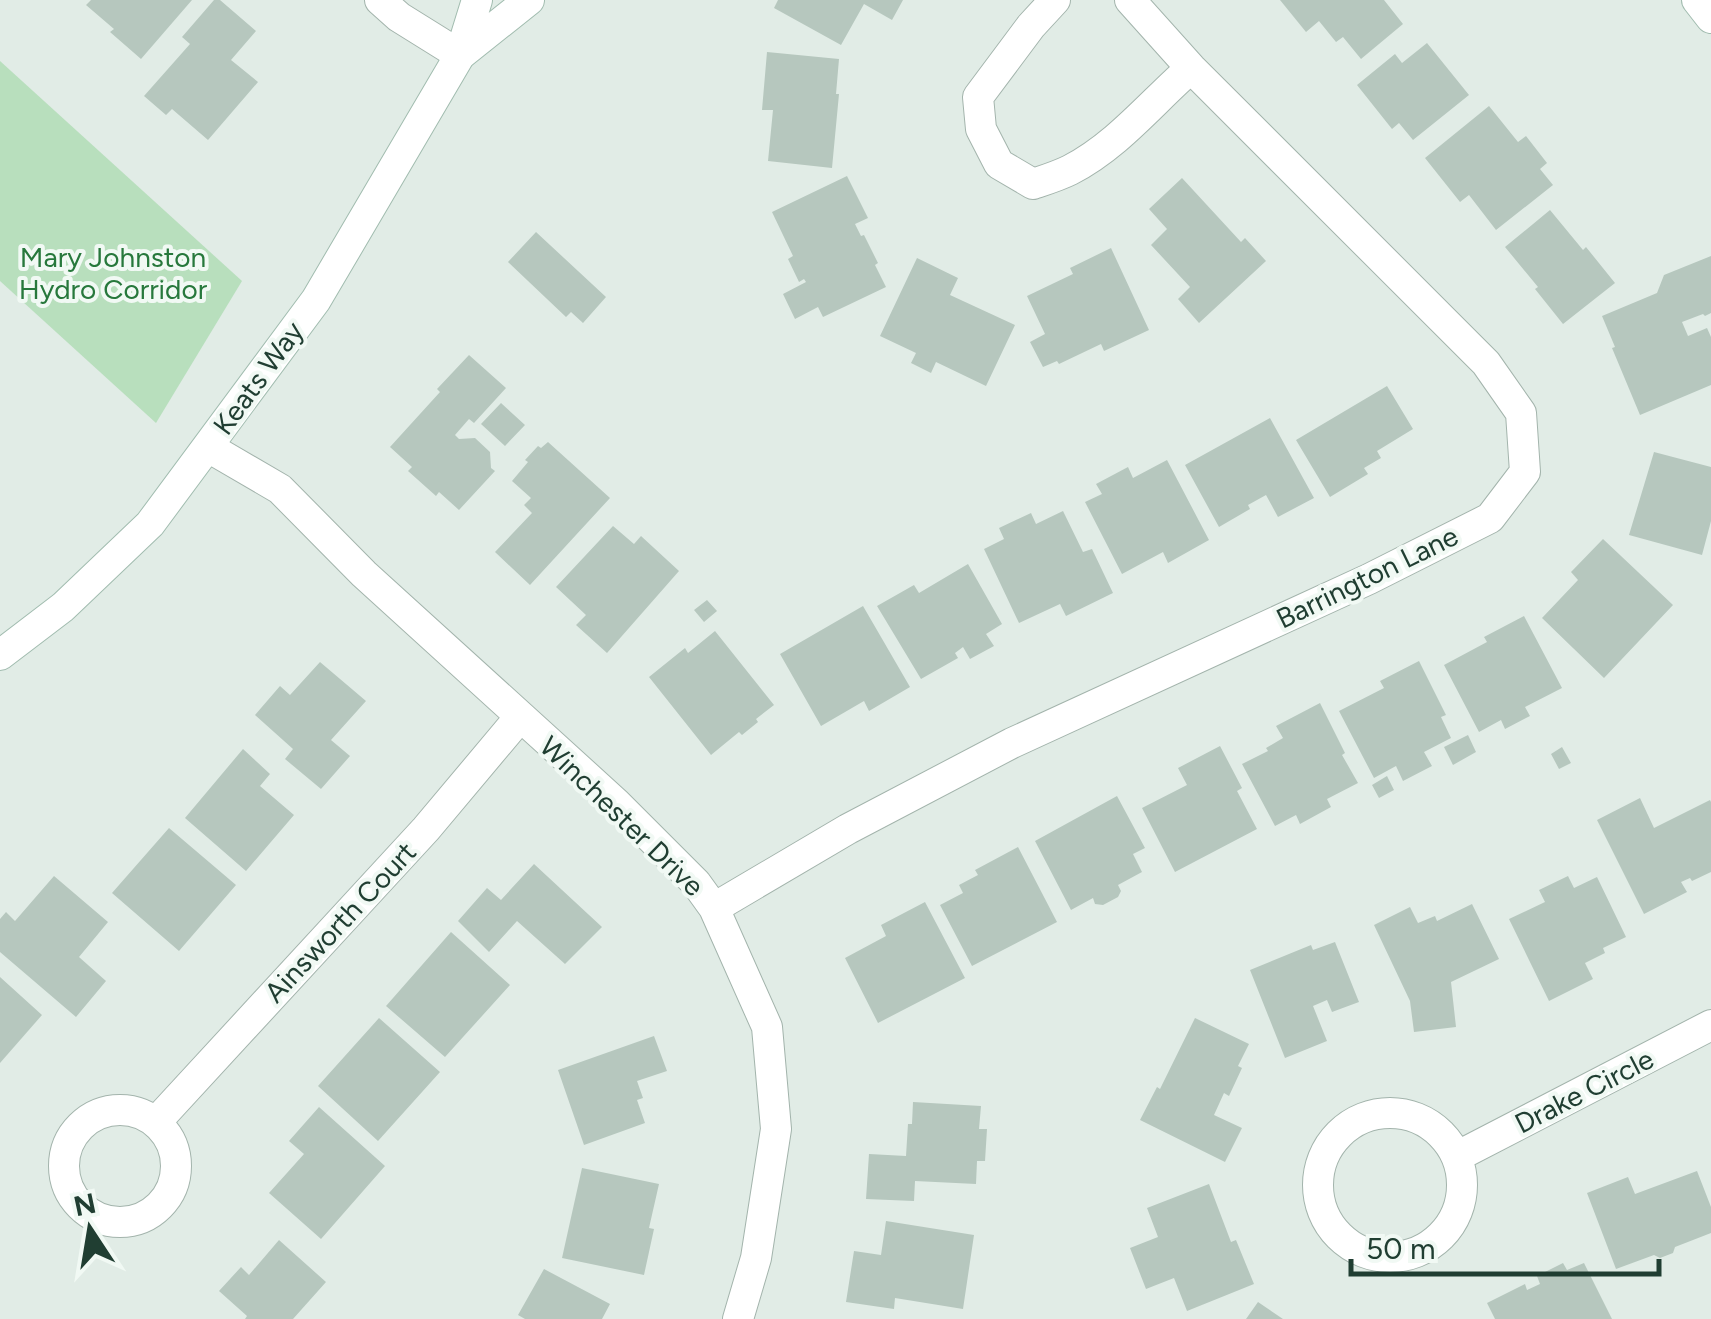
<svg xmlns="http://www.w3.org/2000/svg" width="1711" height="1319" font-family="Figtree,sans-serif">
<rect width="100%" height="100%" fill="#e1ece6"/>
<path fill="#b8dfbd" d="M0,61l242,220 -86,142 -156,-142z"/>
<path fill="#b6c7be" d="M91,0h101l-51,59 -31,-27 4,-3 -28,-24z
M214,0h6l36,31 -25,29 27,22 -50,58 -36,-31 -6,6 -22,-19 46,-52 -8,-7z
M778,0h125l-11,20 -28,-16 -23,41 -67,-37z
M1280,0h104l19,24 -42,35 -18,-22 -7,5 -17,-21 -13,11z
M1427,43l42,52 -56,45 -14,-17 -7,6 -35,-44 38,-31 7,9z
M767,52l72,7 -3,35h3l-7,74 -64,-7 5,-51h-11z
M1489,106l29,36 8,-6 21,27 -7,6 13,16 -57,45 -27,-35 -9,7 -35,-44z
M847,176l21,42 -13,6 6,12 3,-1 14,28 -3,2 11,22 -63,30 -5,-10 -23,12 -12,-25 23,-12 -2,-3 -5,3 -11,-23 5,-3 -21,-44z
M1182,178l59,64 4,-4 21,23 -67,62 -21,-24 12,-12 -39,-42 16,-16 -18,-20z
M1550,210l33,40 3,-3 29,36 -52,41 -28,-35 3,-2 -33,-40z
M536,232l70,65 -23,26 -12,-11 -5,5 -58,-55z
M1111,248l38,82 -45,21 -3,-7 -42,20 -2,-3 -14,6 -13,-25 15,-8 -18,-38 46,-22 -3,-6z
M1711,256v57l-6,3 -2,-2 -21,8 6,14 19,-8 4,9v48l-71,30 -28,-67 3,-1 -13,-31 55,-23 7,-18z
M917,258l41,20 -8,17 65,30 -29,61 -50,-24 -5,11 -20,-10 5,-10 -36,-17z
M469,355l37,33 -32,35 -5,-4 -14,16 4,4 16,-1 15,14 1,16 4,3 -36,39 -20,-18 -3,4 -28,-25 4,-4 -22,-20 50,-55 -3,-3z
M1387,386l26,43 -36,22 4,7 -17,10 4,6 -38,23 -34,-57z
M501,403l24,22 -20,21 -24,-22z
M1270,418l44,80 -36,19 -12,-22 -18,10 2,4 -31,18 -34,-62z
M548,442l62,56 -80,87 -35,-33 37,-39 -8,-8 7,-7 -19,-17 16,-19 -3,-2 13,-14 3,2z
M1654,452l57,15v54l-9,34 -73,-20z
M1167,460l42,80 -41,23 -5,-11 -41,22 -37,-72 17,-8 -6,-10 32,-17 5,11z
M1063,511l20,41 9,-3 21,44 -47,23 -6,-12 -41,19 -35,-74 20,-10 -5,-11 32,-15 5,11z
M613,526l21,18 7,-8 38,35 -72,82 -31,-28 10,-10 -30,-28z
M1603,539l70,66 -69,73 -62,-60 36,-38 -7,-8z
M968,564l34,60 -16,10 8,12 -24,13 -7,-12 -8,6 3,5 -37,21 -44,-73 37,-21 5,8z
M707,600l10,11 -13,11 -10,-12z
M863,606l47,81 -41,24 -5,-10 -43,25 -41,-72z
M1524,616l38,72 -37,19 5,9 -25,13 -4,-9 -22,12 -35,-67 43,-23 -3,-5z
M715,631l59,74 -18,14 2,3 -16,13 -3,-3 -28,23 -62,-78 36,-29 3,5z
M1419,661l27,54 -5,2 10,21 -27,14 8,14 -29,15 -7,-15 -22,12 -35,-67 45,-23 -4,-7z
M320,662l46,39 -35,39 19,16 -29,33 -36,-30 8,-10 -38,-34 25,-29 10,9z
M1320,703l25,50 -3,2 16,28 -31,16 4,8 -31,17 -4,-9 -21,11 -33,-62 26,-13 -2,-3 17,-10 -7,-12z
M1468,735l8,17 -23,13 -9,-18z
M1220,746l22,42 -5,3 20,38 -82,43 -33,-64 45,-23 -9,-17z
M1562,747l9,16 -12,6 -8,-15z
M243,749l27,25 -10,12 34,29 -48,56 -61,-53z
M1387,776l7,14 -15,8 -7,-13z
M1117,796l28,52 -12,6 9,18 -24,13 3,6 -3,6 -15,8 -8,-1 -2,-6 -22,12 -36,-69z
M1640,798l14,30 56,-28 1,2v70l-19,9 -2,-3 -9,4 6,10 -43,22 -47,-94z
M169,828l67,57 -57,66 -67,-58z
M1018,847l39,75 -85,44 -32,-61 23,-12 -4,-8 19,-10 -3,-5z
M534,864l68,63 -37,37 -48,-43 -28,31 -31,-31 29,-33 14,12z
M54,876l54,46 -29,35 27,24 -30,36 -76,-65v-33l6,-7 9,9z
M1568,876l6,12 23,-11 29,60 -23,11 2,5 -20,10 8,16 -44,22 -40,-82 36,-17 -6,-12z
M925,902l40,76 -87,45 -33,-65 41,-22 -5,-11z
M1472,904l27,55 -48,23 5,45 -42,5 -4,-31 -36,-76 36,-18 8,16 17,-7 2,5z
M451,932l59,53 -65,72 -59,-51z
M1335,942l24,60 -27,10 -5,-12 -14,6 14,35 -42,17 -35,-88 61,-25 2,5z
M0,977l42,38 -42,48z
M379,1018l61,54 -62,69 -60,-55z
M1195,1018l54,26 -11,22 4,2 -13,28 -5,-3 -10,22 28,13 -17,34 -85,-42 17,-33 3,2z
M654,1036l13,35 -30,10 6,17 -6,2 8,23 -61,22 -26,-75z
M913,1102l68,4 -2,23h8l-2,32h-8l-1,23 -61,-3 -1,20 -48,-2 3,-45 37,2 2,-32h4z
M319,1107l66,59 -64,73 -52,-46 35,-39 -15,-13z
M582,1168l77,16 -10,44 5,1 -10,46 -82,-17z
M1697,1171l14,36v26l-36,14 -2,6 -13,5 -6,-3 -38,14 -29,-76 41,-16 7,17z
M1209,1184l22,58 5,-2 18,44 -67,27 -13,-33 -28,11 -16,-41 28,-11 -11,-29z
M886,1221l88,14 -11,74 -68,-11 -1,11 -48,-7 8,-51 27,4z
M279,1240l47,42 -33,37h-48l2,-3 -28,-25 22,-24 8,8z
M1563,1263l4,7 17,-7 28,56h-117l-8,-16 38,-19 2,6 13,-6 -3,-8z
M544,1269l66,35 -8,15h-77l-7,-4z
M1258,1302l25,17h-37z"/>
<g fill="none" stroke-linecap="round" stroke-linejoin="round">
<defs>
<path id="street" d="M380,0l19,17 61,38
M1055,0l-24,26 -53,71 3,32 18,35 34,20c12,-4 25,-8 37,-14 47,-24 82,-68 121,-102
M208,447l72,42 84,85 252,229 80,80 18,25 53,119 9,102 -20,129 -18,61
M714,908l134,-79 164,-86 357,-164 121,-61 35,-46 -4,-59 -35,-50 -295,-295 -61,-68
M64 1166a56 56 0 1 1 112 0a56 56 0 1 1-112 0Z
M1318 1185a72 72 0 1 1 144 0a72 72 0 1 1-144 0Z
M156,1122l270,-293 94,-112
M1458,1156l253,-131"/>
<path id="secondary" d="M1697,0l14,18
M460,55l69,-55
M0,655l63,-48 87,-83 166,-224 144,-245 17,-55"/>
</defs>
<use href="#street" stroke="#a3b4ac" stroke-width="32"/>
<use href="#secondary" stroke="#a1bcaf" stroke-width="32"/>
<use href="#street" stroke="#fff" stroke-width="30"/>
<use href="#secondary" stroke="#fff" stroke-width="30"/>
</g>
<g text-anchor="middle" stroke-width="8" stroke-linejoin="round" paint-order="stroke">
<g font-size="28" fill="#27783c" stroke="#f1f9f4">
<text x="113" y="267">Mary Johnston<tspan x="113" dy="32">Hydro Corridor</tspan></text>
</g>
<g font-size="28" fill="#203e32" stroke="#f1f9f4">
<text transform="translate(258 378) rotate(-54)" y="10">Keats Way</text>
<text transform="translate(1367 577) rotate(-26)" y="10">Barrington Lane</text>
<text transform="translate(622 816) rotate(44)" y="10">Winchester Drive</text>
<text transform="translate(340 922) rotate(-47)" y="10">Ainsworth Court</text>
<text transform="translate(1584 1091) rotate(-27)" y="10">Drake Circle</text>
</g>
</g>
<g transform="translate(90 1229) rotate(348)" stroke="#f1f9f4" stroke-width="8" paint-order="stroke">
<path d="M0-8L18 38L0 25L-18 38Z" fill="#203e32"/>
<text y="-15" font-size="28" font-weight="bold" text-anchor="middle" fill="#203e32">N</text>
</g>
<path d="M1351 1259v15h308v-15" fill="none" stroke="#203e32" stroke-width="5"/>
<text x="1366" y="1259" font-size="30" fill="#203e32" stroke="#f1f9f4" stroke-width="8" paint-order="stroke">50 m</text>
</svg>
